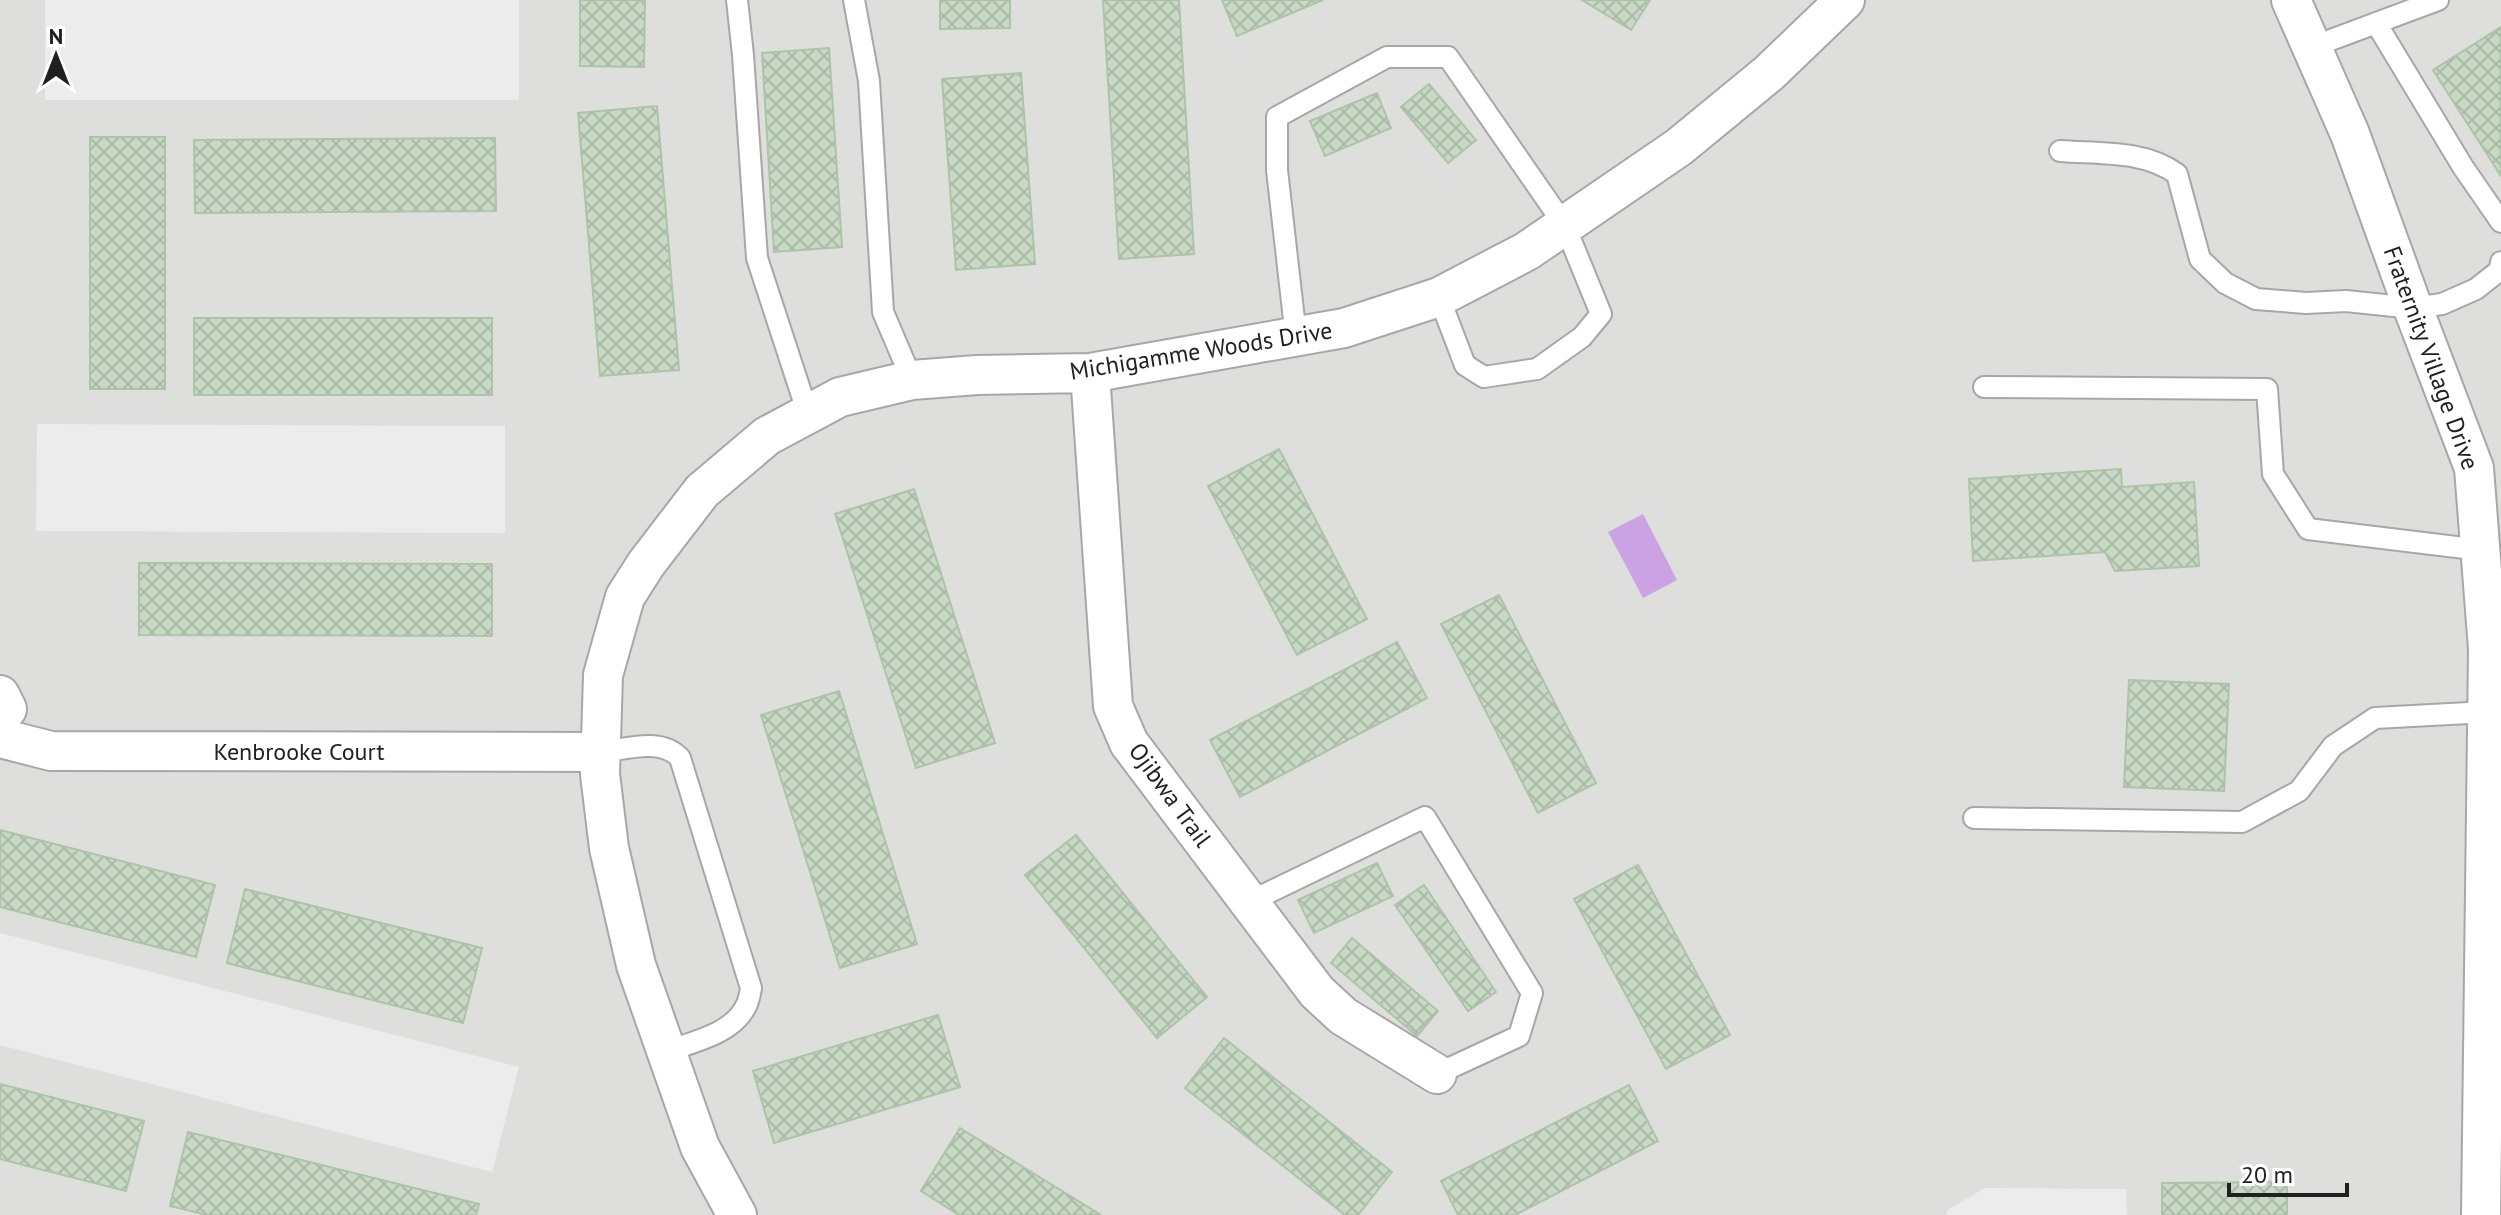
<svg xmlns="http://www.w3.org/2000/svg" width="2501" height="1215" font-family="'PT Sans',sans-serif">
<defs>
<pattern id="building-cross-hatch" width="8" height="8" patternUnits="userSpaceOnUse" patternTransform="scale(2)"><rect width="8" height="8" fill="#c8d9c5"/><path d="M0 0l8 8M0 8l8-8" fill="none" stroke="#acbaa9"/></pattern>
</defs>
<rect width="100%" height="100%" fill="#e5f1e6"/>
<path fill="#dededd" d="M0,0h2501v1215h-2501z"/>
<path fill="#ececec" d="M45,0h474v100h-474z
M37,424l468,2v107l-469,-2z
M0,933l519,134 -27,105 -492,-127z
M1985,1188l141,1 1,26h-180v-5z"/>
<path fill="#cba2e3" d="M1643,514l34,66 -34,18 -35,-66z"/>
<path fill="url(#building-cross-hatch)" stroke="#abc5a6" stroke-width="2" d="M580,0h65l-1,67 -64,-1z
M940,0h70v28l-70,1z
M1103,0h76l15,254 -75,5z
M1222,0h101l-86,36z
M1582,0h68l-19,30z
M2501,27v149l-68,-106z
M829,48l13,199 -68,5 -12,-199z
M1021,73l14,191 -79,6 -14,-191z
M1429,84l47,56 -28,23 -47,-56z
M1377,93l14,35 -66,28 -15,-35z
M657,106l22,264 -79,6 -22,-263z
M90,137h75v252h-75z
M495,138l1,73 -301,2 -1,-73z
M194,318h298v77h-298z
M1279,449l88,170 -70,36 -89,-169z
M2121,469l1,18 72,-5 5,84 -84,5 -10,-19 -132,9 -4,-82z
M914,489l81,254 -79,25 -81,-254z
M139,563l353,1v72l-353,-1z
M1499,595l97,188 -58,30 -97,-189z
M1397,642l30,56 -187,99 -30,-57z
M2129,680l100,4 -5,107 -100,-4z
M839,691l78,253 -77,24 -79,-253z
M0,830l215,55 -19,72 -196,-50z
M1076,835l131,162 -50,41 -132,-163z
M1377,863l16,33 -79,37 -16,-33z
M1638,865l92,170 -64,34 -92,-170z
M1424,885l72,107 -28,19 -73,-106z
M245,889l237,59 -19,75 -236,-60z
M1352,938l86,73 -21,25 -86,-73z
M938,1015l22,72 -186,56 -21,-72z
M1224,1038l168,134 -34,43h-13l-160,-127z
M0,1084l144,37 -18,70 -126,-32z
M1629,1085l29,56 -143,74h-57l-17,-34z
M960,1128l141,87h-142l-38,-24z
M188,1132l291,72 -3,11h-269l-37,-9z
M2287,1182v33h-125v-32z"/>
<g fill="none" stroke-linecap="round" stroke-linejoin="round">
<defs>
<path id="service" d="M737,0l6,55 14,203 51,156
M854,0l15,81 14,231 29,68
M2376,23l87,144 38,55
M2312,47l126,-47
M2060,151c40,3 84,-1 117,23l23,85 25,24 31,16 50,4 40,-2 67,7 29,-4 34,-15 24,-19 1,-8
M1296,337l-19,-167v-53l110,-60h61l117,169 36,88 -19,23 -45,32 -53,8 -19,-12 -26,-68
M1984,387l283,2 6,85 35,55 173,21
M601,752c25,-3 60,-15 79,6l71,230c-1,6 -2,13 -5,18 -13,28 -54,36 -81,46
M1974,818l268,4 57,-31 34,-45 42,-28 112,-6
M1249,902l176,-85 107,176 -13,43 -82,38"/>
<path id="minor" d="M2291,0l59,134 63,174 61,160 14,181 -7,566
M1090,373l23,333 16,37 188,249 26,24 94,58
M0,695l7,14 -7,8
M0,738l51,13 550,1
M737,1215l-37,-68 -64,-182 -27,-117 -9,-74 3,-99 22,-78 21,-33 56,-73 65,-55 73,-39 72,-17 65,-5 113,-2 254,-45 95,-31 88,-46 152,-104 90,-74 76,-73"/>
</defs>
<use href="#service" stroke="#a7a7a7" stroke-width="24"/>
<use href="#minor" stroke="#a7a7a7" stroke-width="42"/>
<use href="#service" stroke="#fff" stroke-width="20"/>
<use href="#minor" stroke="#fff" stroke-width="38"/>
</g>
<g text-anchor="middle" stroke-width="8" stroke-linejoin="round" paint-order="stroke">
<g font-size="24" fill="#202020" stroke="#fff">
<text transform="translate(1201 351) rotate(-9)" y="8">Michigamme Woods Drive</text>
<text transform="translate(2431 358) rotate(70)" y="8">Fraternity Village Drive</text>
<text x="299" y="760">Kenbrooke Court</text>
<text transform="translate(1170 795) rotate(54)" y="8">Ojibwa Trail</text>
</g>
</g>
<g transform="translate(56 56)" stroke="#ffffff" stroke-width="6" paint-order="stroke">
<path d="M0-6L14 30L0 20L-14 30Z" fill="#202020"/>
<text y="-12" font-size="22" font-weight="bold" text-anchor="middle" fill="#202020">N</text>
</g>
<path d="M2229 1183v12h118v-12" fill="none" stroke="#202020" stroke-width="4"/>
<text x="2241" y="1183" font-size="24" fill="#202020" stroke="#ffffff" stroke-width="6" paint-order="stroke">20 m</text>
</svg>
